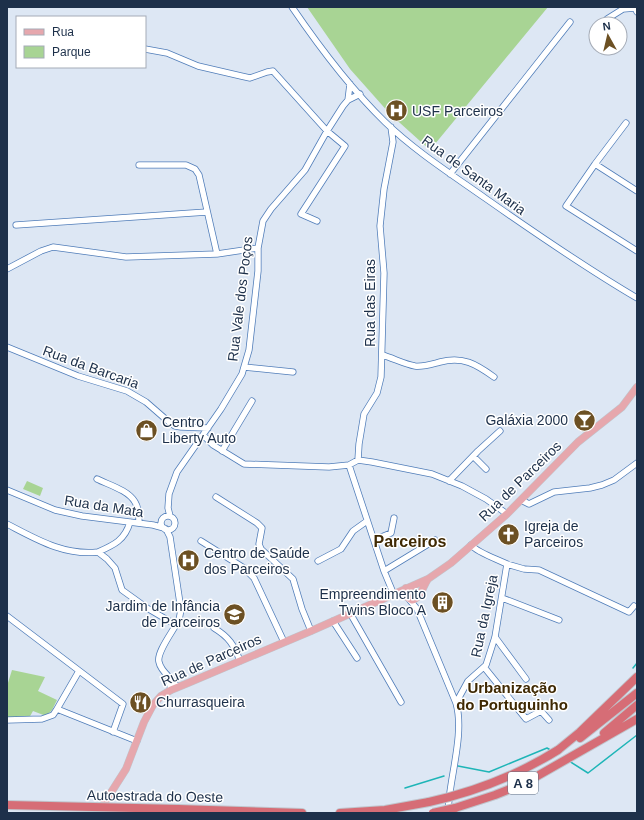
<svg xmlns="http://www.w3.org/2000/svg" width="644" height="820" font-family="Helvetica,sans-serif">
<rect width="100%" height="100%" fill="#dde7f4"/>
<path fill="#a8d494" d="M307,7h241l-118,143 -40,-36 -40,-45z
M27,481l16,7 -3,8 -17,-7z
M12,670l33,7 -7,14 19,9 -5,10 -6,6 -13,-5 -4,7h-22v-32z"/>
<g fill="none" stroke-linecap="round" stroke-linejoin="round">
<path stroke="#1eb5b7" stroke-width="1.5" d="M633,668l4,-5
M569,761l19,12 49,-38
M458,766l31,6 58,-24 5,3
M405,788l39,-12"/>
<defs>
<path id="minor" d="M292,7c28,41 58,81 93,115 30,29 66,52 100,76 50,35 99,69 152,100
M607,19l16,-10 12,-1 2,4
M145,49l22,4 31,13 43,10 9,2 17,-6 6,-1 54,60 18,15 -44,68 16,7
M348,100l2,-16
M626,123l-31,41 -29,42 71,45
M595,164l42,27
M139,165h47l9,4 4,6 18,79
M450,174l120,-152
M16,225l191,-13
M7,269l34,-18 12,-4 73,10 91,-3 41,-6
M7,347l71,29 49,15 19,11 23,20 6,4 6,1 27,1
M382,355c11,3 22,9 33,11 8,1 17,-2 25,-4 23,-6 36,2 54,15
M244,367l49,5
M203,435l10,10 31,19 85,3 20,-2 9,-5 14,2 60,12 30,12 24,13 21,15
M222,451l30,-50
M473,456l13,13
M358,460l1,-16 5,-30 13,-21 4,-16 3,-104 -4,-47 4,-37 9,-47 -2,-15
M349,465l35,106 10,24
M97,479c12,6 31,11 38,23 4,6 4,14 4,21
M449,481l29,-30 22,-20
M7,490l48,20 27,6 71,9 11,3
M216,497l41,26 5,5 -3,16 2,5 32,30 9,30 9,22
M521,500l8,4 25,-12 36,-4 12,-3 12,-5 23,-17
M170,516l-2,-8 1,-14 8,-22 44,-63 21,-35 2,-7 5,-17 9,-79v-23l5,-27 8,-12 34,-39 22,-39 16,-25 5,-6 12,-6
M161 523a7 7 0 1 1 14 0a7 7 0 1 1-14 0Z
M7,524c29,15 57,32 91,28l9,7 8,9 7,22 25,18 29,17
M166,529l4,8 11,73c-1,3 -1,7 -2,9 -4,10 -23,33 -20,43 2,11 14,16 18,25
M374,540l17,-7 3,-15
M201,541l43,27 10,10 30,64
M98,552c16,-7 27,-12 32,-30
M318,561l23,-12 12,-18 14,-10
M507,564l17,5 15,1 90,42 5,-6
M384,571l51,-31
M502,598l57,22
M409,599l8,10 39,94c9,31 -7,76 -8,109
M350,613l51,89
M7,616l116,88 -10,28
M333,621l24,37
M214,628c15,9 20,17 26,33
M495,637l31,42
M484,667l42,52 15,-8 8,9
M168,677l3,13
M456,703l12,-22 18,-16 9,-28 12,-73c-10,-5 -29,-11 -36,-19
M57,709l22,-38
M7,720l35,-1 11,-4 4,-6 80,32"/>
<path id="major" d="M406,588l1,9 5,3c9,-2 11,-14 16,-21
M98,813l28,-44 18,-47 9,-17 8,-9 10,-6 17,-7 123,-52 117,-52 23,-16 56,-49 71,-72 44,-35 15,-20"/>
<path id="highway" d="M604,733l33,-28
M580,738l57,-45
M558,750l22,-18 57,-55
M455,808l40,-13 30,-12 112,-64
M178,809l124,4
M340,813l45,-3 44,-8"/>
</defs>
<use href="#minor" stroke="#507db9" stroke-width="7"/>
<use href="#major" stroke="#c0c5cc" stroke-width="8"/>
<use href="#highway" stroke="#c0c5cc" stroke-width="10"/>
<use href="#minor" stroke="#fff" stroke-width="5.5"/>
<use href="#major" stroke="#e6a7ad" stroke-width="7"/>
<use href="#highway" stroke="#d66d76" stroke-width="8"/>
<defs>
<path id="highway-bridge" d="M429,802c45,-10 89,-27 129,-52
M7,805l171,4
M433,813l22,-5"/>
</defs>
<use href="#highway-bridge" stroke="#c0c5cc" stroke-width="10" stroke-linecap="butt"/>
<use href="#highway-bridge" stroke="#d66d76" stroke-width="8"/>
</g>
<defs>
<symbol id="hospital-disc" viewBox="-11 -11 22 22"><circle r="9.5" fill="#6c5023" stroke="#fff"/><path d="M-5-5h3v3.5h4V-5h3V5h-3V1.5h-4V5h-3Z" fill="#fff"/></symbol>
<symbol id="bar-disc" viewBox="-11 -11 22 22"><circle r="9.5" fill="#6c5023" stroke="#fff"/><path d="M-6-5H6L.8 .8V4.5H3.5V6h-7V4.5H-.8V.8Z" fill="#fff"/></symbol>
<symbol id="shop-disc" viewBox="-11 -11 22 22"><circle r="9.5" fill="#6c5023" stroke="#fff"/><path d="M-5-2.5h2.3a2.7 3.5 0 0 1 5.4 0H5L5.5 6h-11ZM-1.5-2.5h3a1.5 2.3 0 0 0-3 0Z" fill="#fff"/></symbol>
<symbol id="church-disc" viewBox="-11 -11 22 22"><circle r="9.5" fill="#6c5023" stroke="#fff"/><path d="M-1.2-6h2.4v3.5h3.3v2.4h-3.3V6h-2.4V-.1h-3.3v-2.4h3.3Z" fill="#fff"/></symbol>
<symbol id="building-disc" viewBox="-11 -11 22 22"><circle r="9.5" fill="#6c5023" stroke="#fff"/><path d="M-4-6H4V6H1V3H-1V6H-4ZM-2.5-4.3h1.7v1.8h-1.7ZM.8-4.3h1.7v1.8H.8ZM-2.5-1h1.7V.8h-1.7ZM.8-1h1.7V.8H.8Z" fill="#fff"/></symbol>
<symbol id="school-disc" viewBox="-11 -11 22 22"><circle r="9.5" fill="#6c5023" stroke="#fff"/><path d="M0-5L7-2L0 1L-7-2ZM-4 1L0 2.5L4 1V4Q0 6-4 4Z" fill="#fff"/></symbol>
<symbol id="restaurant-disc" viewBox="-11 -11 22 22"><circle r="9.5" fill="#6c5023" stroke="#fff"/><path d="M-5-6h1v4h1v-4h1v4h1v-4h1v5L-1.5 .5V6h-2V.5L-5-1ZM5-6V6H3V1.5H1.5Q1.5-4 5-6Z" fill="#fff"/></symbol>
</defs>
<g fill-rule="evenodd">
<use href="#hospital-disc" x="384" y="98" width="25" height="25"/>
<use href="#bar-disc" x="572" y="408" width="25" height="25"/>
<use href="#shop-disc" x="134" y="418" width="25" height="25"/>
<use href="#church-disc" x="496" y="522" width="25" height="25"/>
<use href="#hospital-disc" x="176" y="548" width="25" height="25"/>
<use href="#building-disc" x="430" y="590" width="25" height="25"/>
<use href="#school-disc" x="222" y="602" width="25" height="25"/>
<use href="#restaurant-disc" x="128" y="690" width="25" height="25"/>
</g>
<g text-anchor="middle" stroke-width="3" stroke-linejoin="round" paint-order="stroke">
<rect fill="#fff" stroke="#616e80" stroke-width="1" x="508" y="772" width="30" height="22" rx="3"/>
<g font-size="13" font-weight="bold" fill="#1d304a">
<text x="523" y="788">A 8</text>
</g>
<g font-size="14" fill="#1d304a" stroke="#fff" text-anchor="start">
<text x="412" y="116">USF Parceiros</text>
<text x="568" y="425" text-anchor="end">Galáxia 2000</text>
<text x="162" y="427">Centro<tspan x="162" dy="16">Liberty Auto</tspan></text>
<text x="524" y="531">Igreja de<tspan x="524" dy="16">Parceiros</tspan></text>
<text x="204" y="558">Centro de Saúde<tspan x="204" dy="16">dos Parceiros</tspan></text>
<text x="426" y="599" text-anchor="end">Empreendimento<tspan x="426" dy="16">Twins Bloco A</tspan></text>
<text x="220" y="611" text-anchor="end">Jardim de Infância<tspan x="220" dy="16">de Parceiros</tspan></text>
<text x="156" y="707">Churrasqueira</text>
</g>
<g font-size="14" fill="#1d304a" stroke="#fff">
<text transform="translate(474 175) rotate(36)" y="5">Rua de Santa Maria</text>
<text transform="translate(240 299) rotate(-83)" y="5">Rua Vale dos Poços</text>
<text transform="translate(370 303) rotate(-90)" y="5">Rua das Eiras</text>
<text transform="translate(91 367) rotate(20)" y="5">Rua da Barcaria</text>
<text transform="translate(520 481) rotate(-44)" y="5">Rua de Parceiros</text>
<text transform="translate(104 506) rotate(9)" y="5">Rua da Mata</text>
<text transform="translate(484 616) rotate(-78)" y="5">Rua da Igreja</text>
<text transform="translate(211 660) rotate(-24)" y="5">Rua de Parceiros</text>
<text transform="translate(155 796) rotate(1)" y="5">Autoestrada do Oeste</text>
</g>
<g font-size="15" font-weight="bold" fill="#3f2903" stroke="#fff">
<text x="512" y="693">Urbanização<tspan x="512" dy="17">do Portuguinho</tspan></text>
</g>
<g font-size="16" font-weight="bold" fill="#3f2903" stroke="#fff">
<text x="410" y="547">Parceiros</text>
</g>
</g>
<rect width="644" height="820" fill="none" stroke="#1d304a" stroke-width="16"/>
<rect x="16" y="16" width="130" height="52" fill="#ffffff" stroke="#a5acb7"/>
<rect x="24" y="29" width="20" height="6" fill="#e6a7ad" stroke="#a5acb7"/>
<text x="52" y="36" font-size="12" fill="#1d304a">Rua</text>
<rect x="24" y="46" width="20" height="12" fill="#a8d494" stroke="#a5acb7"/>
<text x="52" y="56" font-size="12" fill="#1d304a">Parque</text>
<g transform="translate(608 36) rotate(352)"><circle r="19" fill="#ffffff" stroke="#a5acb7"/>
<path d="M0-3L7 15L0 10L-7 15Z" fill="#6c5023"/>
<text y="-6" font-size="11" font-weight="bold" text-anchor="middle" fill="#1d304a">N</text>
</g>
</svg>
